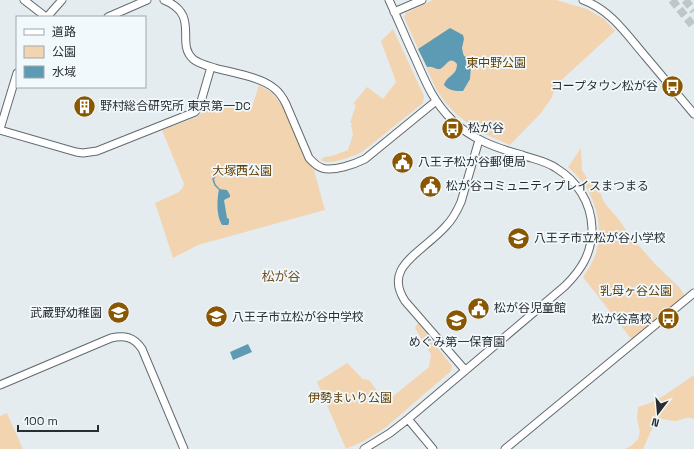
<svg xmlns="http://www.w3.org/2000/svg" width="694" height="449" font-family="'Space Grotesk','Noto Sans JP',sans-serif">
<rect width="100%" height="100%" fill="#e4ecf0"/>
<path fill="#f2d4b1" d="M433,0h123l31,9 17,10 11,12 -59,54 -4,12 -11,16 -31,32 -32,-14 -21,-16 -12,-13 -9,-13 -32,-72 2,-4z
M393,29l31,67 -1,7 -61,49c-8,4 -27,11 -35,10 -2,0 -4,-1 -6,-2l3,-3 8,-1 16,-6 5,-16 -2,-8 1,-3h-2l6,-18 -3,-1 14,-17 16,12 13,-17 -15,-41z
M259,85l13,8 10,12 26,57 6,8 11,40 -127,35 -25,13 -18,-55 24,-11 4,-5 1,-3 -22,-54 35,-13c6,-5 8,-9 11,-16l38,10 6,-4z
M581,148l1,22 5,8 14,16 2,6 4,6 13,15 8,12 27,31 25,24 5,8 -53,44 -49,-63c5,-7 10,-15 13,-24 9,-32 -3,-65 -28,-86z
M418,323l34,43 -1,5 -66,57 -21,13 -18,8 -29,-67 30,-19 16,16 6,1 17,22 43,-35 2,-12 -16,-27z
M694,375v44c-10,-4 -11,2 -20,2 -8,-1 -9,-3 -18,-1l-13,29h-28h10l6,-3 7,-7 2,-7 -3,-13 1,-12 12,-4 15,-8z
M7,413l16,36h-23v-33z"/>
<path fill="#5d9ab4" d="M450,28l13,7 1,4 -2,9 1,5 1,3 4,2 3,8 -1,13 -7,12c-7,0 -14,0 -19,-6 3,-10 13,-9 13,-21 -8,-9 -10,2 -17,5 -4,1 -7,-3 -13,-2l-9,-18z
M219,189l8,1 3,5v2l-6,3 3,18 2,1v4l-1,2h-6c-6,-10 -5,-25 -3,-36z
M248,344l4,8 -19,8 -3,-8z"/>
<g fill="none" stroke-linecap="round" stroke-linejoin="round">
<path stroke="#5d9ab4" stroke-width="1.5" d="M219,189l-4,-4 -2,-6 9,-11"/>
<path stroke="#bfc6c9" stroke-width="8" stroke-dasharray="8 4" stroke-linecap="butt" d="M672,0l22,27
M685,0l9,11"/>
<defs>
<path id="tertiary" d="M24,0l22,17
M164,0c37,15 11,43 29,59 6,5 15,7 22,9 18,5 47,9 60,21 5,4 8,9 11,15l23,54c4,4 7,8 13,10 11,4 33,-4 43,-9l71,-58
M583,0c28,10 44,35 63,57 16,19 32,38 48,57
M394,12l28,-12
M47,17l15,-17
M108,17l39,-17
M0,129l17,-56
M0,130l76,22 7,1 14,-2 98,-39 5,-7 11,-38
M465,370l-60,-69c-16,-25 -1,-38 18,-54 8,-7 16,-13 23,-21 7,-7 11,-15 15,-24l18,-62
M0,385l111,-47c14,-3 23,-1 31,11l42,100
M408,419l25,30
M364,449l26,-16 18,-14 157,-133c17,-17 27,-33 27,-58 -1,-26 -15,-47 -36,-60 -10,-7 -23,-9 -34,-13 -26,-7 -51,-16 -70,-35 -19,-19 -26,-37 -37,-62 -9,-19 -17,-39 -26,-58
M505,449l189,-156"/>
</defs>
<use href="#tertiary" stroke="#636a6e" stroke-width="9"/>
<use href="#tertiary" stroke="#fff" stroke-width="7"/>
</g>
<defs>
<symbol id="bus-disc" viewBox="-11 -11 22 22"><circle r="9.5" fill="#8a5700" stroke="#f1f9fd"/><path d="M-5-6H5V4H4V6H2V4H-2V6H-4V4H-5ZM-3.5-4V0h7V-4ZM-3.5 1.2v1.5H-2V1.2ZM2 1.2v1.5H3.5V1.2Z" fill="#fff"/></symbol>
<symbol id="building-disc" viewBox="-11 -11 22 22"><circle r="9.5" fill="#8a5700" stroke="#f1f9fd"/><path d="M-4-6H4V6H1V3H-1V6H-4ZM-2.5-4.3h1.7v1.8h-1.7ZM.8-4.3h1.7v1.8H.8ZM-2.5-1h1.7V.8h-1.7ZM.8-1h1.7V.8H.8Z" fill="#fff"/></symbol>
<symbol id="civic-disc" viewBox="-11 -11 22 22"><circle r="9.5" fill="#8a5700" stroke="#f1f9fd"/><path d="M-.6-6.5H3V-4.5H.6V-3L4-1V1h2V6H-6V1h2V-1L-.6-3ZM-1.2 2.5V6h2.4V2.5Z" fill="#fff"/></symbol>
<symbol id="school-disc" viewBox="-11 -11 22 22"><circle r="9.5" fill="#8a5700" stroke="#f1f9fd"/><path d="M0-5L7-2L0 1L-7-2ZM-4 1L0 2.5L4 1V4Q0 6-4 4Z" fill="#fff"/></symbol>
</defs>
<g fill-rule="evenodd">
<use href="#bus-disc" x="660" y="74" width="25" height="25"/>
<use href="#building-disc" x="72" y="94" width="25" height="25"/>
<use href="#bus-disc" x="440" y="116" width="25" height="25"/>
<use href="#civic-disc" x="390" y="150" width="25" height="25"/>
<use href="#civic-disc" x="418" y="174" width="25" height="25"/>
<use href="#school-disc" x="506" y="226" width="25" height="25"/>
<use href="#civic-disc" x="466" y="296" width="25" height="25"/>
<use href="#school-disc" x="106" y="300" width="25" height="25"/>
<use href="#school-disc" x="204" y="304" width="25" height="25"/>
<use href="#bus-disc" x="656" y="306" width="25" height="25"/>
<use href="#school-disc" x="444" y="308" width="25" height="25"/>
</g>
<g text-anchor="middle" stroke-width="3.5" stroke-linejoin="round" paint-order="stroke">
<g font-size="12" fill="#603c01" stroke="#f1f9fd">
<text x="496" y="67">東中野公園</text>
<text x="242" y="175">大塚西公園</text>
<text x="636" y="295">乳母ヶ谷公園</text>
<text x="350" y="402">伊勢まいり公園</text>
</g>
<g font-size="12" fill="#2a2d2f" stroke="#f1f9fd" text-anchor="start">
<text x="658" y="90" text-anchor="end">コープタウン松が谷</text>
<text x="100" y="110">野村総合研究所 東京第一DC</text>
<text x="468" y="132">松が谷</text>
<text x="418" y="166">八王子松が谷郵便局</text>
<text x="446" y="190">松が谷コミュニティプレイスまつまる</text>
<text x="534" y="242">八王子市立松が谷小学校</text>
<text x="494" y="312">松が谷児童館</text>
<text x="102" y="317" text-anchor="end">武蔵野幼稚園</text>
<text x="232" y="321">八王子市立松が谷中学校</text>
<text x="652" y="323" text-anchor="end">松が谷高校</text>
<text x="457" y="346" text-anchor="middle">めぐみ第一保育園</text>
</g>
<g font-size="13" fill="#734f1f" stroke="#f1f9fd">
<text x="281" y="281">松が谷</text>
</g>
</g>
<rect x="16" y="16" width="130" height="72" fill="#f1f9fd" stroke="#a1a7ab"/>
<rect x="24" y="29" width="20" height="6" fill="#ffffff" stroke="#a1a7ab"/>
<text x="52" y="36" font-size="12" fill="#2a2d2f">道路</text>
<rect x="24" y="46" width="20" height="12" fill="#f2d4b1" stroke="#a1a7ab"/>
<text x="52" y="56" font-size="12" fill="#2a2d2f">公園</text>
<rect x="24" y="66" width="20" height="12" fill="#5d9ab4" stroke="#a1a7ab"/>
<text x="52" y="76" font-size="12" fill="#2a2d2f">水域</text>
<g transform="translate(658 413) rotate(196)" stroke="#f1f9fd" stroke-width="3" paint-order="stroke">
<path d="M0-3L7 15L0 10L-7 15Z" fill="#2a2d2f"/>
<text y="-6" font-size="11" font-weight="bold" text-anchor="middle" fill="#2a2d2f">N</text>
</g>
<path d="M18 425v6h80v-6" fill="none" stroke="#2a2d2f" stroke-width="2"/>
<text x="24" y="425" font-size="12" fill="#2a2d2f" stroke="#f1f9fd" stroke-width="3" paint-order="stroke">100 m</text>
</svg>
